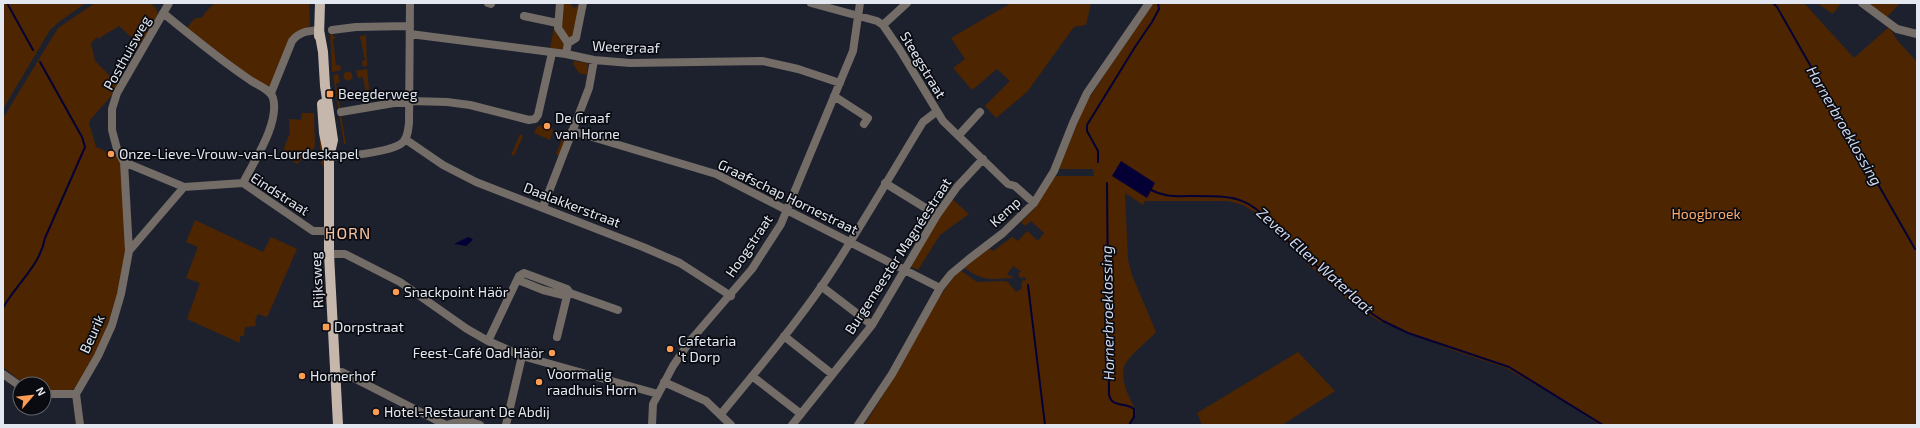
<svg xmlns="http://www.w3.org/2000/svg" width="1920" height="428" font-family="'Exo 2',sans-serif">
<rect width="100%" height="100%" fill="#1d212e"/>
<path fill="#4e2501" d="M3,3h83l-26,18 -10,9 -47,79z
M95,3h56l6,7 1,5 -18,30 -21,-19c-7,5 -14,7 -20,13l-2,-2 -6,6 4,18 23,23 -6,11 -22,25 -1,3 7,24 23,10 3,7 4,88 -8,40 -9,29 -13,33 -19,34 -9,3h-24v-7h-20l-21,-17v-249l55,-90z
M216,3h93l1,23 -9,5 -30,54 -4,1 -16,-9 -64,-49 8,-10h6l10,-12z
M563,3h7l4,5 5,-3h3l-8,33 -4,2 -10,-17z
M1011,3h80l-5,22 -12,2 -47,65 -31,26 -11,-12 25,-25 -13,-12 -25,21 -19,-22 12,-9 -14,-21z
M1152,3h652l50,55 35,-31 8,13 20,22v363h-317l-31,-21 -63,-36 -54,-18 -73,-29 -25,-16 -46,-41 -52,-51 -13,-8 -15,-4h-83l-2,4 -18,-12 3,67 4,15 24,57c-7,8 -29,25 -32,35 -4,14 6,32 12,44l-8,14h-264c34,-49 56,-107 94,-153l2,-2 17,12 27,-1 4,1 8,10 6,-4v-7l4,-1 -1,-3 -4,1 -3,-3 3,-4 -8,-5 -6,8 7,4c-25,1 -30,4 -51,-11l26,-19 4,3 19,-14 6,4 9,-10 11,10 6,-8 -13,-12 -6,5 -4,-4 13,-13 21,-33h39l-1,-7h-34l25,-63z
M1817,3h24l-8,11z
M1868,3h32l-13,14z
M554,28l10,14v5l-3,3 -11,-2z
M330,31h2l1,5h1l1,3h-2l3,26h4l1,5 -9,2z
M366,35l1,31 -4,1 -1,-6 3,-1 -5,-24z
M574,61l14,2 -1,12 -8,-2 -6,-9z
M367,69c1,11 3,22 2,34h-1l-5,-26 -5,1 -2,-7z
M343.5 76a4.5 4.5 0 1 1 9 0a4.5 4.5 0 1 1-9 0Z
M338,74l2,8 -4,2 10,60h-2l-11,-69z
M302,113h12l1,34 -18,17 -15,-11 8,-20 -1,-14 12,1z
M550,122l3,9 -3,9 -16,-7 3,-6z
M319,129l7,31 -1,11 -4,-9z
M559,132l9,3 -8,21 -4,-2 6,-15 -5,-2z
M520,134l3,2 -9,20 -3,-1z
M952,199l17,15 -29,21 -22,35 -8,-4v-4z
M195,220l68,32 8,-15 26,12 -28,64 -2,4 -9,-3 -3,6 1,6 -11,1 -1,9h-4v7l-53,-24 13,-36 -14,-5 12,-31 -12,-5z
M1298,352l37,39 -53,34h-80l-5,-12z"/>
<path fill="#040036" d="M1121,161l34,22 -8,15 -35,-22z
M468,237l3,1 2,2 -7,6 -12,-2z"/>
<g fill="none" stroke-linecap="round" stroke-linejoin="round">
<path stroke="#040036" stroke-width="2" d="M7,3l26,47
M1773,3l4,4 138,242
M1098,162v-11l-11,-20v-6l48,-78 17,-25 7,-13 -1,-6
M1107,183l2,211c2,14 16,8 25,15v8l-5,8
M1149,189c13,7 24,8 39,7 47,0 63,-1 93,39l84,74 18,12 25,12 101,34 94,58
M1028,285l17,140
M3,308c13,-24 37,-42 42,-70l40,-91 -3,-10 -42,-75"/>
<path stroke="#736c67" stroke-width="8" d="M488,3l3,1
M560,3l-2,25 10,15 -2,11
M811,3l66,18 6,4 17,25 43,71 65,63 7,2 19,17
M1862,3l35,26 20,5
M163,13c28,23 57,47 87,67 7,5 20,9 23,18 7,25 -19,63 -30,85
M524,16l33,7
M883,25l24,-22
M332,30l24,-3 54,-1
M410,34l156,20 28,6 36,3 132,-2 36,8 42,14
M568,43l8,-5 7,-35
M271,93l21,-52c7,-9 15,-10 27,-11
M834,96l34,22 -4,6
M409,101l38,1 23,3 59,15 6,-1 3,-4 14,-62
M341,112l53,-9h15
M572,131l144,43 224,114
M959,135l21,-23
M405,139l38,26 33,17 167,65 37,16 51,33
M329,157c15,0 62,-5 73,-14 6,-5 6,-13 7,-20l1,-120
M124,162l60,25 59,-4 70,48h16
M885,183l52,32
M543,207l46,-119 5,-28
M129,251l55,-64
M329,254h16l55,28 67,47 21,12 34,15 136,38
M518,280l25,10 24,6 3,-3 48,17
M821,286l51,39
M784,336l48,38
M557,337l10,-41
M488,341l31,-65 5,-3 43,16 3,4
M335,372h7l104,53 19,-5 15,5
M3,374l17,12
M752,376l49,38
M664,382l42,19 25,24
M44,394h32
M721,414c41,-50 84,-100 118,-154 29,-46 56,-92 84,-138l13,-10
M80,425l-4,-31 22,-38 14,-31 9,-31 8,-43 -5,-89 -7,-13 -5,-19v-21l5,-16 52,-90
M506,425l16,-69
M652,425l1,-21 20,-38 17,-25 62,-72 29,-45 72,-173 7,-48
M792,425l80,-100 65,-110 20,-28 26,-28
M858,425l34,-51 48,-86 11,-14 18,-15 34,-26 31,-30 20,-32 19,-48 14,-30 62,-90"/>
<path stroke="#c6b7ad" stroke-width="10" d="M319,30l4,22 2,34 8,54 -4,17v97l9,171
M319,36l1,-33
M322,104l2,29 5,24"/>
</g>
<g fill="#fc9d53" stroke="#090b11" stroke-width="1.5">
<rect x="326" y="90" width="8" height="8" rx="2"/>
<circle cx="547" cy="126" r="4"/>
<circle cx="111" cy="154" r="4"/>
<circle cx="396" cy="292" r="4"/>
<rect x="322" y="323" width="8" height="8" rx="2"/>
<circle cx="670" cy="349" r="4"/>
<circle cx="552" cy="353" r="4"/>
<circle cx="302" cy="376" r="4"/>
<circle cx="539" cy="382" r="4"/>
<circle cx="376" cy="412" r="4"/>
</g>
<g text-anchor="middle" stroke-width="3.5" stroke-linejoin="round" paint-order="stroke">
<g font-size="14" fill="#e3e7f0" stroke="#090b11">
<text transform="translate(626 47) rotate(2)" y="5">Weergraaf</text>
<text transform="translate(127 53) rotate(-61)" y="5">Posthuisweg</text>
<text transform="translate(923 65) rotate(59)" y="5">Steegstraat</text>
<text transform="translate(280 194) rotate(33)" y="5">Eindstraat</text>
<text transform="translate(788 197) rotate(26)" y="5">Graafschap Hornestraat</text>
<text transform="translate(572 205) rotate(21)" y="5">Daalakkerstraat</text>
<text transform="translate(1005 212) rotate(-43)" y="5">Kemp</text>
<text transform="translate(749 246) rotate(-56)" y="5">Hoogstraat</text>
<text transform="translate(898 256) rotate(-57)" y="5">Burgemeester Magnéestraat</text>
<text transform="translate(317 280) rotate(-93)" y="5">Rijksweg</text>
<text transform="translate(92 334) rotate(-66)" y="5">Beurik</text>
</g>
<g font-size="14" fill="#e3e7f0" stroke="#090b11" text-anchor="start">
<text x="338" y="99">Beegderweg</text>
<text x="555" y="123">De Graaf<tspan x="555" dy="16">van Horne</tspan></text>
<text x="119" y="159">Onze-Lieve-Vrouw-van-Lourdeskapel</text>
<text x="404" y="297">Snackpoint Häör</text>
<text x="334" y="332">Dorpstraat</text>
<text x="678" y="346">Cafetaria<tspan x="678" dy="16">'t Dorp</tspan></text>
<text x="544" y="358" text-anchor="end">Feest-Café Oad Häör</text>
<text x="547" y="379">Voormalig<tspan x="547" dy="16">raadhuis Horn</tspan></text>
<text x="310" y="381">Hornerhof</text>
<text x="384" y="417">Hotel-Restaurant De Abdij</text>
</g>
<g font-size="14" fill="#fda96a" stroke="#090b11">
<text x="1706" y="219">Hoogbroek</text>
</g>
<g font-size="15" font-style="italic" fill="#d0d8ee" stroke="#090b11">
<text transform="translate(1844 126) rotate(60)" y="5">Hornerbroeklossing</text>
<text transform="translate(1315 261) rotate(42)" y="5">Zeven Ellen Waterlaat</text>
<text transform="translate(1108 313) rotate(-91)" y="5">Hornerbroeklossing</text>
</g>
<g font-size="16" letter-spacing="1" fill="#f9c39d" stroke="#090b11">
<text x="348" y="239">HORN</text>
</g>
</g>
<rect width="1920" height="428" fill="none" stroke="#e3e7f0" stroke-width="8"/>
<g transform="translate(32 396) rotate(62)"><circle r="19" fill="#090b11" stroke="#60636a"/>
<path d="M0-3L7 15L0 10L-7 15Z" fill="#fc9d53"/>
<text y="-6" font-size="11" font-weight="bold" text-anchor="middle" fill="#e3e7f0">N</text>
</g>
</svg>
